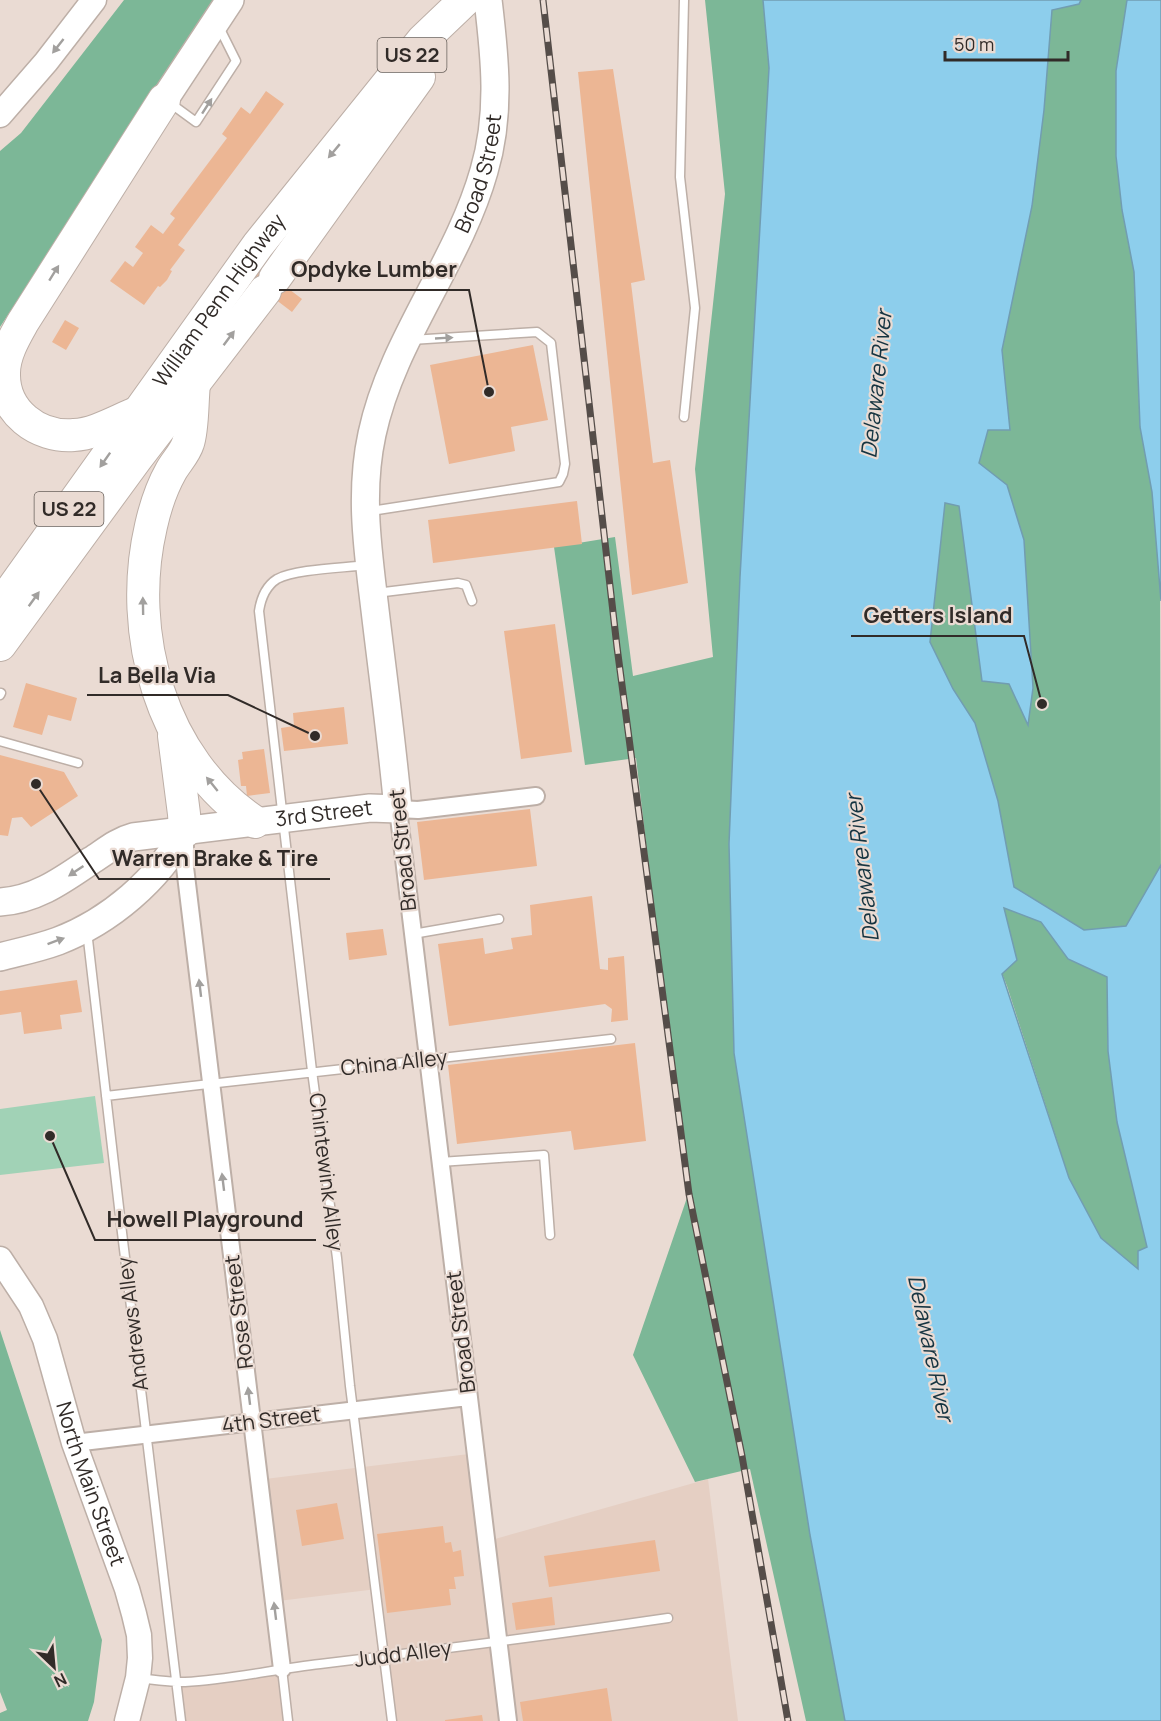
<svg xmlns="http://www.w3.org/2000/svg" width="1161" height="1721" font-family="Manrope,sans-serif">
<rect width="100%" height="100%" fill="#eadbd3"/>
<path fill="#e5cfc3" d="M477,1453l11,88 220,-62 30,242h-346l-15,-132 -107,13 -13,-122z
M285,1668l7,53h-111l-5,-39z"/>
<path fill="#a1d2b6" d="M95,1096l9,67 -104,12v-66z"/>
<path fill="#7cb797" d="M124,0h91l-215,327v-176l21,-18z
M705,0h58l6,68 -40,776 5,203 76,488 35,186h-39l-56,-252 -55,13 -62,-127 58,-169 -10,-47 -45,-381 -51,7 -31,-218 61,-10 18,139 80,-19 -18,-188 30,-275z
M1026,0h101l-11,71v85l6,54 12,62 6,155 12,65 8,75 1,327 -54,83 1,74 9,71 30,125 -9,22 -37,-31 -32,-60 -62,-192 -48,-121 -42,-100 37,-349z
M0,1330l102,310 -8,62 -6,19h-88v-8l7,-3 -7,-18z"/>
<path fill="#8dceec" stroke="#719db1" stroke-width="1.5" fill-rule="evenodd" d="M763,0h318l-2,4 -27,6 -8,100 -12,96 -30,144 8,80h-22l-9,33 28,22 17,55 9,148 -5,37 -19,-41 -27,-3 -23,-175 -14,-3 -15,139 23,47 22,34 23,78 16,86 70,43 42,-4 35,-61v856h-316l-35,-186 -76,-482 -5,-209 11,-267 29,-509zM1004,908l37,14 27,37 39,18 1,74 9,71 30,125 -9,4v18l-37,-31 -32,-60 -67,-204 15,-14z
M1127,0h34v601l-9,-109 -12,-65 -6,-155 -12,-62 -6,-54v-85z"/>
<path fill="#ecb694" d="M613,69l32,211 -14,3 22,180 17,-3 18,123 -56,12 -54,-523z
M266,91l18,13 -106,141 7,5 -15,20 2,1 -5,9 -7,7 -2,-1 -14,19 -34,-24 15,-20 8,6 10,-14 -8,-6 16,-22 12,9 12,-16 -5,-4 57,-76 -5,-4 19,-27 9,7z
M256,264l46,35 -10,13 -46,-35z
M65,320l14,8 -13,22 -14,-8z
M533,345l15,75 -37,7 4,24 -66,13 -19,-99z
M577,501l5,43 -149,19 -5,-43z
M555,624l17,128 -51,7 -17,-128z
M26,683l51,15 -6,23 -23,-6 -6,20 -29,-8z
M344,707l4,37 -64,7 -3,-23 13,-2 -1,-13z
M264,749l6,44 -23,3 -1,-10h-5l-3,-26 5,-1 -1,-7z
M0,755l64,17 14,24 -47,31 -9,-10 -10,1 -4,18 -8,-1z
M530,809l7,57 -113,14 -7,-58z
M592,896l8,73 8,1v-12l16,-2 4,64 -17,2 1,-13 -7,-5 -156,22 -11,-82 45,-6 2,16 28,-5 -2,-11 21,-3 -2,-30z
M383,929l4,26 -38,5 -3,-27z
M77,980l5,32 -22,3 2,14 -38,5 -3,-22 -21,3v-24z
M635,1043l11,98 -72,9 -3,-19 -114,13 -9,-79z
M337,1503l7,36 -42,7 -6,-36z
M443,1526l2,17 6,-1 2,10 8,-2 3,26 -10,1 2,12h-7l2,16 -64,8 -10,-79z
M655,1540l5,31 -111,16 -5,-31z
M552,1597l3,28 -39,5 -4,-27z
M607,1688l5,33h-89l-3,-19z
M482,1715l1,6h-38v-1z"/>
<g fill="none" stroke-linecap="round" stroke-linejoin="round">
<defs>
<path id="lane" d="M684,0l-4,177 15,131 -11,109
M170,103l26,19 40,-61 -17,-34
M371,511l188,-29 4,-8 2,-10 -14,-121 -14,-11 -126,8
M366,565c-23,3 -70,4 -89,14 -11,7 -16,19 -18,32l53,460 25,187 13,128 42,335
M376,593l82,-10 8,2 6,16
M0,695l1,-2
M0,741l78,22
M87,931l33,285 61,505
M413,934l86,-15
M106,1096c168,-20 336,-38 505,-57
M440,1162l104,-7 6,80
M282,1669l6,52
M139,1678c15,2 31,4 46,4 45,-2 90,-13 135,-18 117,-14 232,-29 348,-46"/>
<path id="street" d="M185,836v31l97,802
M74,1443l394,-46
M508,1721l-110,-912 20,1 118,-14"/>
<g id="secondary">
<path d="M0,115l46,-53 48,-62"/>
<path id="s1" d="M0,1259l31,47 14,33 29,104 53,146 7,25 5,21 1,23 -2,20 -11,43"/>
</g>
<g id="primary">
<path d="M164,100l66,-100"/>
<path id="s2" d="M0,902c36,-2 64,-23 92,-42 14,-9 26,-19 41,-23l237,-29 28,1c-6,-66 -15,-132 -23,-199 -7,-59 -16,-116 -3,-176 20,-94 86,-171 112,-263 17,-57 11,-113 4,-171"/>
<path d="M0,957c19,-5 39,-9 58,-16 52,-20 100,-61 127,-110"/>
</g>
<g id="highway">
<path d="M275,278l144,-201"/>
<path d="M194,384c-2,17 -1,45 -6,59 -3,10 -12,19 -17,28 -9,16 -16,37 -20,55 -25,107 10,234 104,296"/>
<path d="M139,412c-21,8 -43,22 -65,23 -36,3 -71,-23 -70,-62 0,-18 10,-35 19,-51l141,-222"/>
<path id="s3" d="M0,606l258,-361 165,-205 42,-40"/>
<path d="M0,645l136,-186 129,-168"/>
<path d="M174,736l10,78 1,17"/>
</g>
</defs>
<use href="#lane" stroke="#bdafa7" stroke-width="11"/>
<use href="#street" stroke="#bdafa7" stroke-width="20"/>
<use href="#secondary" stroke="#bdafa7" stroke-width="27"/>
<use href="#primary" stroke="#bdafa7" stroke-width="30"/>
<use href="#highway" stroke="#bdafa7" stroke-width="34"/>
<use href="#lane" stroke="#fff" stroke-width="8"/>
<use href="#street" stroke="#fff" stroke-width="16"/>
<use href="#secondary" stroke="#fff" stroke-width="24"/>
<use href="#primary" stroke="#fff" stroke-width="27"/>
<use href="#highway" stroke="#fff" stroke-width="32"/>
<defs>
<path id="rail" d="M543,0l74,647 72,547 53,262 46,265"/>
</defs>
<use href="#rail" stroke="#554d49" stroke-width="7"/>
<use href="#rail" stroke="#eadbd3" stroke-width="4.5" stroke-dasharray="14" stroke-linecap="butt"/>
</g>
<defs><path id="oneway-solid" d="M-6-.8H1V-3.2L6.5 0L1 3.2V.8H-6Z" transform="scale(1.5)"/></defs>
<g fill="#a2a09e">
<use href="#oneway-solid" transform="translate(58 46) rotate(128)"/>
<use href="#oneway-solid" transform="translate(207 106) rotate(-57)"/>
<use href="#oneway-solid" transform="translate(334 151) rotate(130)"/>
<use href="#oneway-solid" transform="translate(54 273) rotate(-58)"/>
<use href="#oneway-solid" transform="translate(229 338) rotate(-53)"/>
<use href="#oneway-solid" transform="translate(444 338) rotate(-3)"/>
<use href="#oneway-solid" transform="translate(105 460) rotate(125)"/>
<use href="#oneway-solid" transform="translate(34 599) rotate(-54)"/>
<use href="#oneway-solid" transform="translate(143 606) rotate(-91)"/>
<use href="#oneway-solid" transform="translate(212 784) rotate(-129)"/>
<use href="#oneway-solid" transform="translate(76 871) rotate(146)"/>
<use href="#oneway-solid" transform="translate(56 941) rotate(-20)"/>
<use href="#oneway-solid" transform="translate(200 988) rotate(-97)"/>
<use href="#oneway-solid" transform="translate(223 1182) rotate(-97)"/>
<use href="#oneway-solid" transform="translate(249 1396) rotate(-97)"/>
<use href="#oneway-solid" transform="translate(275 1611) rotate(-97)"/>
</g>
<g text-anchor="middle" stroke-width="4.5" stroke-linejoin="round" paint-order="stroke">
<g fill="#eadbd3" stroke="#68605b" stroke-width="1.5">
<rect x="377.5" y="38" width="69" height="34" rx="4.5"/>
<rect x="34.5" y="492" width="69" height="34" rx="4.5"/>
</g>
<g font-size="20" font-weight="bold" fill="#312b28">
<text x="412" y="62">US 22</text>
<text x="69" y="516">US 22</text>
</g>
<g font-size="21" fill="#312b28" stroke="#eadbd3">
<text dy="7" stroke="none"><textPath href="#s2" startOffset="1077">Broad Street</textPath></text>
<text dy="7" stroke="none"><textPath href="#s3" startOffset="376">William Penn Highway</textPath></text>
<text dy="7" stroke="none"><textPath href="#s2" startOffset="342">3rd Street</textPath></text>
<text transform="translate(403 850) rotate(-96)" y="7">Broad Street</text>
<text transform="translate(394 1063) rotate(-6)" y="7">China Alley</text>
<text transform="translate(326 1172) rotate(83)" y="7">Chintewink Alley</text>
<text transform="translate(239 1312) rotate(-97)" y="7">Rose Street</text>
<text transform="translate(133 1324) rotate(-97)" y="7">Andrews Alley</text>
<text transform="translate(461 1332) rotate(-97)" y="7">Broad Street</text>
<text transform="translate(271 1420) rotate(-7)" y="7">4th Street</text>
<text dy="7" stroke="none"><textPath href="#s1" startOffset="244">North Main Street</textPath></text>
<text transform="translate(403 1654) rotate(-7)" y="7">Judd Alley</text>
</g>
<g font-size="22" font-style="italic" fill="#153441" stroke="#eadbd3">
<text transform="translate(876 384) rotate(-84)" y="8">Delaware River</text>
<text transform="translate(862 868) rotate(-97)" y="8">Delaware River</text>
<text transform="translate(931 1348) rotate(78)" y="8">Delaware River</text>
</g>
</g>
<path fill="none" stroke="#312b28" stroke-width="2" d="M489 392L469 290H279M1042 704L1024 636H851M315 736L228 695H87M36 784L99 879H330M50 1136L95 1240H316"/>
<g fill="#312b28" stroke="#eadbd3" stroke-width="2">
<circle cx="489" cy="392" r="6"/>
<circle cx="1042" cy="704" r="6"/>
<circle cx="315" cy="736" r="6"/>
<circle cx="36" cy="784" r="6"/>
<circle cx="50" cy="1136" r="6"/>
</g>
<g font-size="22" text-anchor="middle" font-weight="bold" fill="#312b28" stroke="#eadbd3" stroke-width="4.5" stroke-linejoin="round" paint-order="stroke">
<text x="374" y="277">Opdyke Lumber</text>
<text x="938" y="623">Getters Island</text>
<text x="157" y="683">La Bella Via</text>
<text x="215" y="866">Warren Brake &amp; Tire</text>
<text x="205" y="1227">Howell Playground</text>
</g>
<g transform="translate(54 1667) rotate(154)" stroke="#eadbd3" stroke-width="4.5" paint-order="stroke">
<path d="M0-4.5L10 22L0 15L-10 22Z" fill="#312b28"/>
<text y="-9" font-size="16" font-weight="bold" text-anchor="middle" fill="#312b28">N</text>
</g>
<path d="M945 51v9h123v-9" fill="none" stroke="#312b28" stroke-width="3"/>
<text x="954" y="51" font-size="18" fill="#312b28" stroke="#eadbd3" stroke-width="4.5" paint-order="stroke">50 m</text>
</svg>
